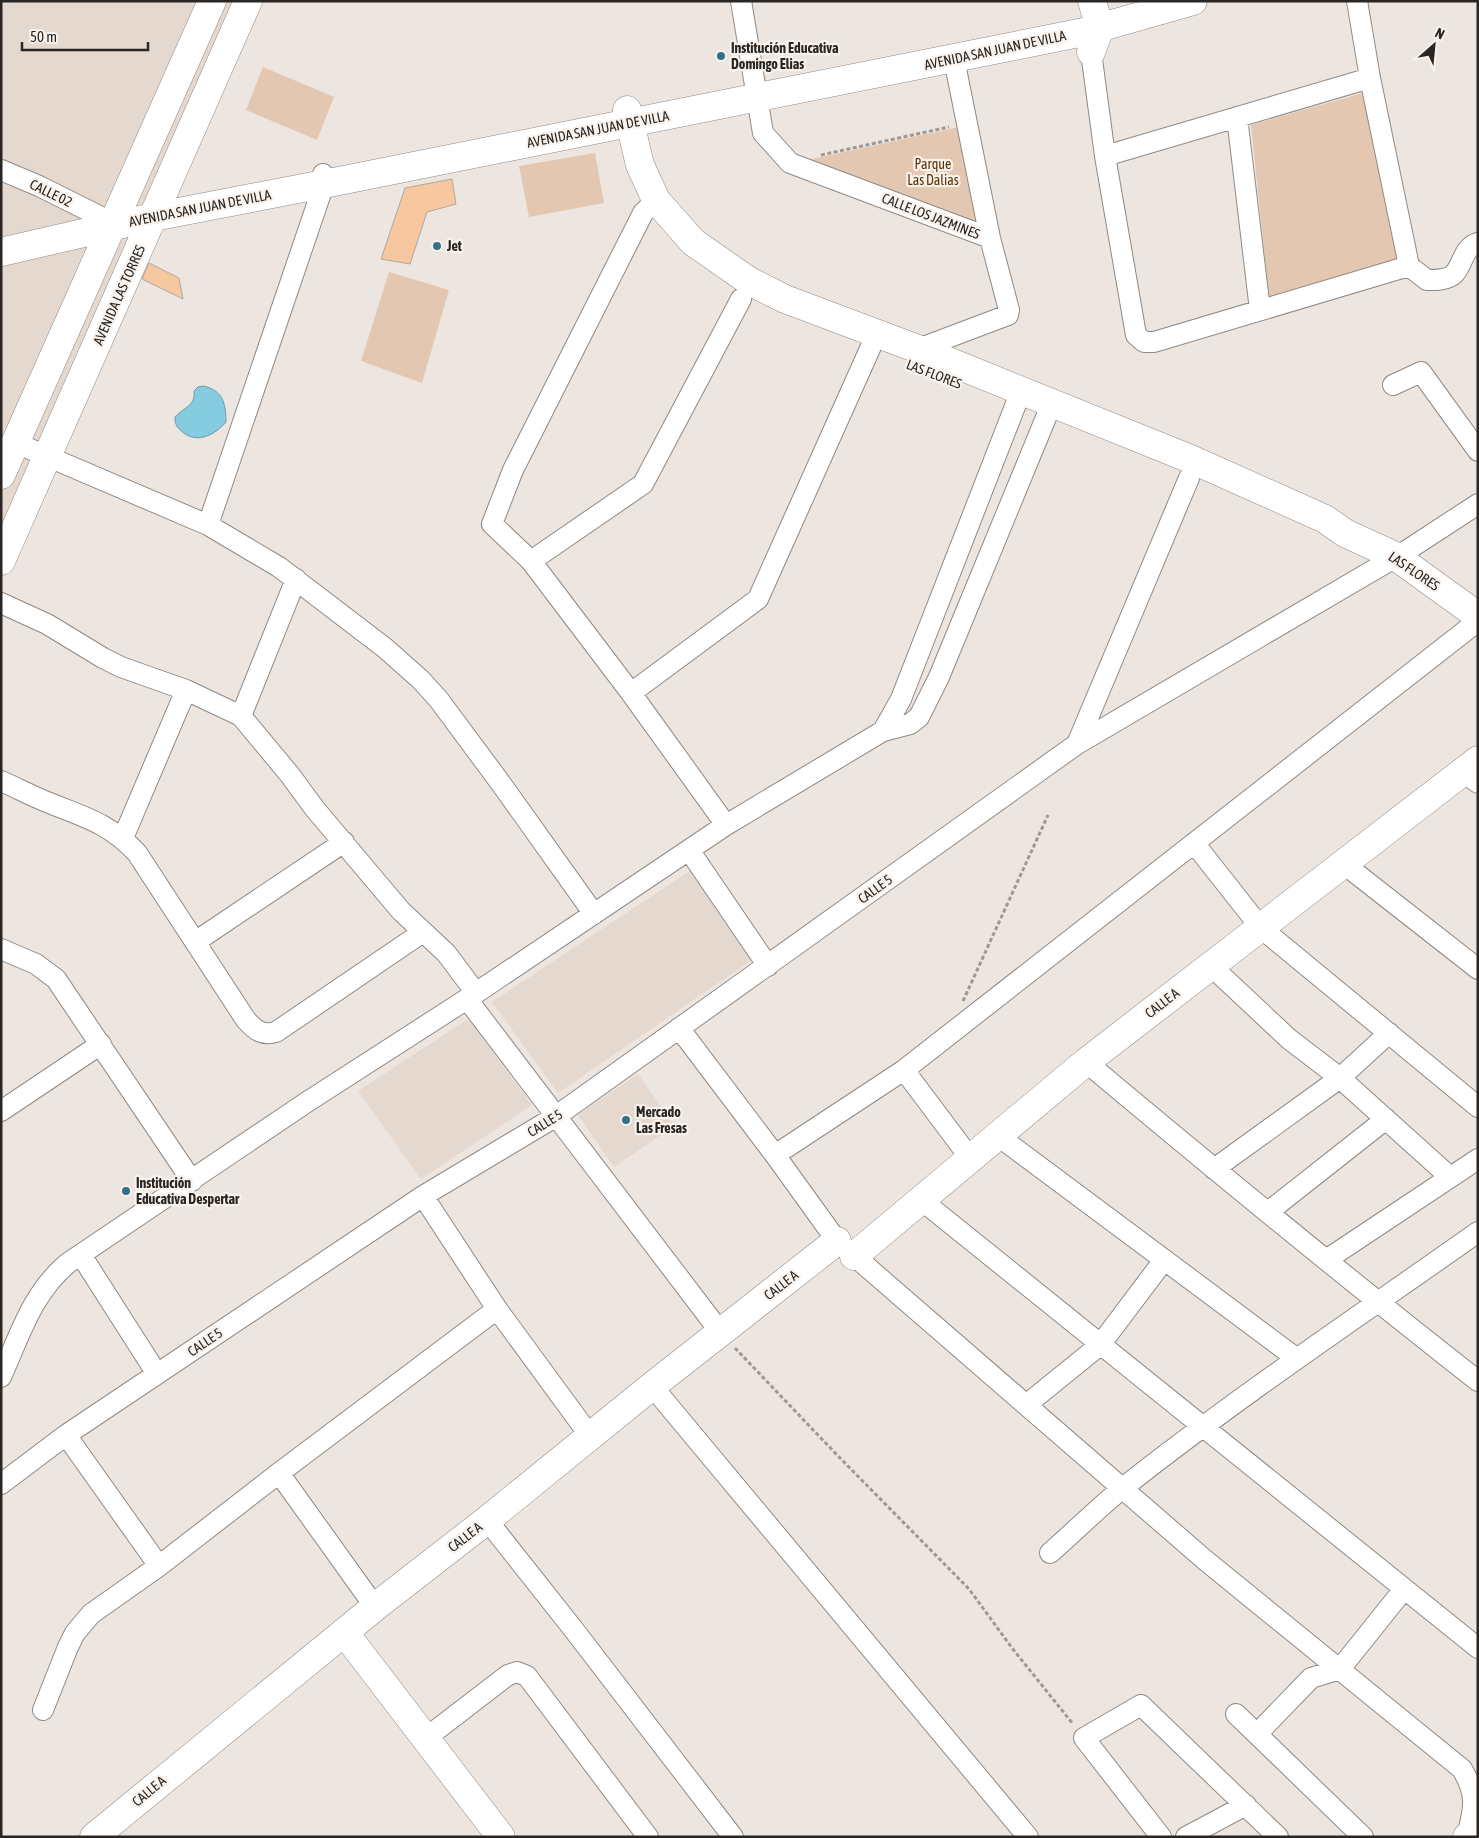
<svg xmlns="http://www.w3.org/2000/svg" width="1479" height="1838" font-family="'Asap Condensed',sans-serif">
<rect width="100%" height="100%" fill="#ece5e0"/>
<path fill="#e5d8ce" d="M1,1h232l-232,525z
M697,866l59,91 -198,136 -66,-91z
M468,1019l64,86 -111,74 -63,-88z
M638,1074l36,52 -60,41 -36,-52z"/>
<path fill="#e4c7b0" d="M263,67l71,30 -17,43 -71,-30z
M1363,93l35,168 -129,36 -18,-172z
M964,126l19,105 -185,-69z
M595,153l9,50 -75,14 -10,-51z
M389,272l60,18 -27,93 -61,-22z"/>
<path fill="#86cce1" stroke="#6a9aa8" d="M203,386c20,4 23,18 23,36 -10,12 -28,22 -42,11 -7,-5 -9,-8 -9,-16 9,-10 21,-11 19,-26l4,-4z"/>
<path fill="#f7c79f" stroke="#aea8a2" d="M452,179l4,25 -29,8 -17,52 -29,-5 24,-71z
M149,263l30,15 4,21 -41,-20z"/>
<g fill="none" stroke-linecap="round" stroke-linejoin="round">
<defs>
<path id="street" d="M741,1l22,132 27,30 200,75
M1357,1l13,77 39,188 18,14c8,0 21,0 27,-6 9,-9 9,-27 24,-31
M1091,52l14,104 31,179 8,7h10l255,-76
M1237,117l23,193
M1105,156l265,-78
M1,170l38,16 62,31
M656,200l-13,13 -130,257 -21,54 39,37 100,132 95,132
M918,349l90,-34 1,-5 -19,-72 -36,-179
M1393,385l28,-13 57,79
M16,443l192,82 71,42 106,81 36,32 18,20 63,85 92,129
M208,525l116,-341 -1,-10
M531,561l112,-77 98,-185
M296,579l-55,137 49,59 25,34 86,102 45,42 30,40
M1,603l46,21 56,34 18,9 65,23 55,26
M631,693l127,-94 119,-266
M883,731l18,-32 120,-308
M1077,744l112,-266
M1463,772l15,11
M1,781c16,7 31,15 46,21 37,15 62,21 90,51l109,167c9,10 16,16 30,12l147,-100
M123,838l63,-148
M1194,843l67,85 217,179
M689,850l79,116
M1344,864l134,105
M195,942l149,-100
M1,949l35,15 20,15 136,202
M1210,965l79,74 51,39 110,99
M467,999l254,334
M679,1028l96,127 62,86 368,319 257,209c16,27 12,39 5,68
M1086,1062c129,108 259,215 392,319
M904,1070l66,88
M1,1111l100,-67
M997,1135l299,223
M775,1155l129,-85 574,-449
M1214,1169l126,-91 49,-45
M423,1196l74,113 93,127
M920,1199l558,449
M1268,1212l118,-93
M81,1255l76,119
M1326,1260l152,-101
M1,1377c19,-42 31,-84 67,-114l239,-161 160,-103 259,-174 157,-94 27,-7 9,-7 20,-40 113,-274
M652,1386l376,451
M1026,1405l74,-60 64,-85
M66,1435l93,131
M279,1473l96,134
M1,1484l65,-49 357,-239 132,-79 522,-373 329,-193 72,-47
M487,1520l87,110 159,207
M1050,1553c25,-22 48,-45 74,-66 114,-90 235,-171 354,-255
M43,1710l25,-63 7,-14 16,-19 68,-48 120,-93 218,-164
M1236,1714l127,123
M1257,1734l54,-56 29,-9 64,-80
M426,1738l82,-63 9,-3 10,4 121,161
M1161,1837l-77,-99 57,-33 137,132
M1186,1837l60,-32"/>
<path id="secondary" d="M1091,52l9,-24 -8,-27
M627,110l13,55 16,35 37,42 56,39 36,18 133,50 275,111 132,59 20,14 50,23 83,60
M1,252l152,-35 171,-33 760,-152 109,-31
M1,475l211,-474
M1,561l247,-560
M854,1256l232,-194 392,-302
M344,1632l157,205
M94,1837l281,-230 112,-87 165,-134 185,-145
M1467,1837l11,-6"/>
</defs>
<use href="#street" stroke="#8f8984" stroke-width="22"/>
<use href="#secondary" stroke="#8f8984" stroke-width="29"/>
<path stroke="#9f9995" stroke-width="3" stroke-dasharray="4 2.5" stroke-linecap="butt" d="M821,155l128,-28
M963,1001l85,-186
M735,1348l104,109 130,132 43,59 61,76"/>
<use href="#street" stroke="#fff" stroke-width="20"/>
<use href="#secondary" stroke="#fff" stroke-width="28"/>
</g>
<g fill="#307284" stroke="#f9f2ed" stroke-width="2">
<circle cx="721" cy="56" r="5"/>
<circle cx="437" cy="246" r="5"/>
<circle cx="626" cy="1120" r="5"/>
<circle cx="126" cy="1191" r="5"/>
</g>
<g text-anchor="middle" stroke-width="4.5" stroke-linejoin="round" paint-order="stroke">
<g font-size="14" font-weight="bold" fill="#292624" stroke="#f9f2ed" text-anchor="start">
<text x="731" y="53">Institución Educativa<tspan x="731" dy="16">Domingo Elias</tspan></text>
<text x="447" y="251">Jet</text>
<text x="636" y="1117">Mercado<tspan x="636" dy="16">Las Fresas</tspan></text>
<text x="136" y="1188">Institución<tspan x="136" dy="16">Educativa Despertar</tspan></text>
</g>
<g font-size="14" fill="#292624" stroke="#f9f2ed">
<text transform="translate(995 50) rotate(-12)" y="5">AVENIDA SAN JUAN DE VILLA</text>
<text transform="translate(598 129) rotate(-11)" y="5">AVENIDA SAN JUAN DE VILLA</text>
<text transform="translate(51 193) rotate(26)" y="5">CALLE 02</text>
<text transform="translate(200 208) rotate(-11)" y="5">AVENIDA SAN JUAN DE VILLA</text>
<text transform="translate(931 216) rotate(21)" y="5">CALLE LOS JAZMINES</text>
<text transform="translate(119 295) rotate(-66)" y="5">AVENIDA LAS TORRES</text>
<text transform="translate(934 374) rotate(21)" y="5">LAS FLORES</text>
<text transform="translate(1414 571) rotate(34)" y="5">LAS FLORES</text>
<text transform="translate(875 889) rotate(-36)" y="5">CALLE 5</text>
<text transform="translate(1162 1003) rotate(-38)" y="5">CALLE A</text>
<text transform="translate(545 1123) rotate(-32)" y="5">CALLE 5</text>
<text transform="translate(781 1285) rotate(-38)" y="5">CALLE A</text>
<text transform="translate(205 1342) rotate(-34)" y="5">CALLE 5</text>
<text transform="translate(465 1537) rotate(-38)" y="5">CALLE A</text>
<text transform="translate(149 1791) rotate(-40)" y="5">CALLE A</text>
</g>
<g font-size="14" fill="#5d3200" stroke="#f9f2ed">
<text x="933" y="169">Parque<tspan x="933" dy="16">Las Dalias</tspan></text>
</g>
</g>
<rect width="1479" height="1838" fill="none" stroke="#292624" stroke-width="5"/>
<g transform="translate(1434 45) rotate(27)" stroke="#f9f2ed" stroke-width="4" paint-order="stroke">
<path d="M0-4L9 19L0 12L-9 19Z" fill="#292624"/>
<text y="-8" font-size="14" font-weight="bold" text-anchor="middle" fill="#292624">N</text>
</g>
<path d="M22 42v8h126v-8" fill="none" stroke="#292624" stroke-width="2.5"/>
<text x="30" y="42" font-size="15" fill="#292624" stroke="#f9f2ed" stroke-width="4" paint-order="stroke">50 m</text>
</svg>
